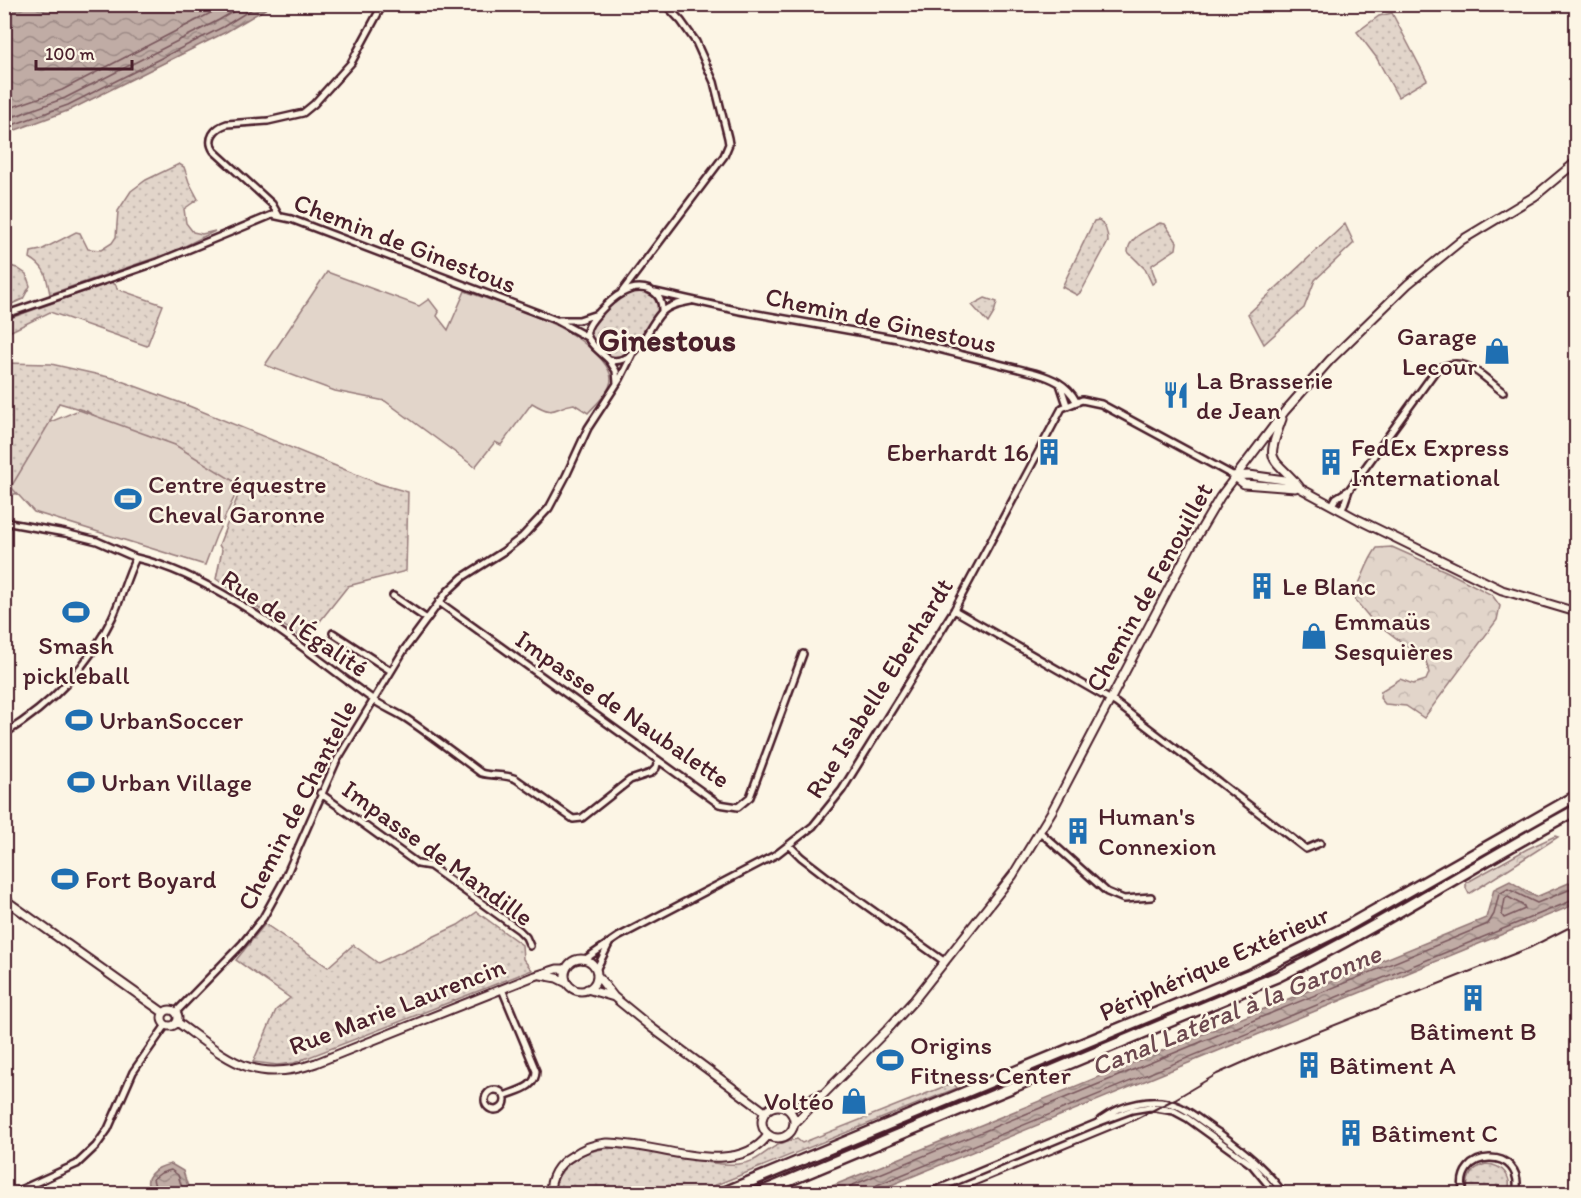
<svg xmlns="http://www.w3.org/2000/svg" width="1581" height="1198" font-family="Itim,sans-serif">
<defs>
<pattern id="grass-dots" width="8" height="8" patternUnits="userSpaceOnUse" patternTransform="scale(1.5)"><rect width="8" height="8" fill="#e2d5ca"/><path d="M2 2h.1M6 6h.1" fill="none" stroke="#c3b6ae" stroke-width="1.8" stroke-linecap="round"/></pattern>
<pattern id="forest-crowns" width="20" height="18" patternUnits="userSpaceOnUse" patternTransform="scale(1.5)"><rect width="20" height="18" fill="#e2d5ca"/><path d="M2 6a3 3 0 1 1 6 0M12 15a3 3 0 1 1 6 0" fill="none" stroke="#c3b6ae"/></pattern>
<pattern id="water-waves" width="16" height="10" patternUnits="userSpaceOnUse" patternTransform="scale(1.5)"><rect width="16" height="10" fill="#c0aca5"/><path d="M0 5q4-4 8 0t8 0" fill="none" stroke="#9e8b87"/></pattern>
</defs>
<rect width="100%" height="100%" fill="#fcf5e5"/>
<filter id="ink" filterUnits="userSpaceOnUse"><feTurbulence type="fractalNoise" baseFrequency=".0167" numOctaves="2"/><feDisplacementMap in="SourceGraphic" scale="12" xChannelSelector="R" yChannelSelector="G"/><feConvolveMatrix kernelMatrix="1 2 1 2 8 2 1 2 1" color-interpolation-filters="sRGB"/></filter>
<g filter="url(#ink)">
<path fill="url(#grass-dots)" stroke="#967a7a" stroke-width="1.5" d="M1392,13l35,67 -29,17 -22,-40 -19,-25 22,-16z
M179,164l5,3 5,15 9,17 -14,10 2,14 7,9 9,2 13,-3 -40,20 -125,43c-4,-17 -3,-26 -20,-36l1,-6 10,-2 35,-18 4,1 8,16 13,1 11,-7 4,-6 2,-26 13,-20 15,-11z
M1099,220c7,5 9,13 9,22l-27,50 -4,3 -15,-8 32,-66z
M1160,223l5,1 12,18 -1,7 -24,16c-1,7 4,10 4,16l-4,3 -7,-15 -17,-17c0,-15 20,-22 32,-29z
M1345,224l9,19 -39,37 -11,28 -40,36 -16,-30z
M4,264l13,4 9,6 4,12 -7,13 -18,8z
M111,282l5,3 1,4 46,16 -16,41 -97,-34 -45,22v-14z
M639,291c14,2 24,9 19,23 -22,32 -37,69 -69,20 4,-19 30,-41 50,-43z
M985,298l12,4 -3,11 -6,10 -16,-18z
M4,363l47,1 62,14 76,28 191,78 28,8 -2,79 -58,15 -43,54 -89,-61 6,-29 -3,-5 20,-52 -2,-8 -108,-50 -43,-24 -27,-8 -9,18 -1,11 -25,60 -19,4z
M477,912l45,33 1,14 9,11 -238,93 -17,2 -24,-3 23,-52 14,-12 -54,-38 29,-36 63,43 25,-22 25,18 80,-38z
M953,1083l4,5 -261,105h-141c-1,-11 4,-20 13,-28 43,-40 119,3 171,-1 19,-1 26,-14 41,-20 5,-3 12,-4 17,-5l5,4z
M1486,1164c17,1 27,13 22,29h-40c-3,-14 3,-25 18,-29z"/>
<path fill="url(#forest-crowns)" stroke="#967a7a" stroke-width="1.5" d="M1392,547l56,25 44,23 8,11 -3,14 -73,98 -18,-12 -21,-2 -5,-6 1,-7 19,-12 13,5 13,-4 3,-7 -3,-12 -56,-43 -15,-18 -1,-7c9,-14 12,-31 23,-45z
M1555,836l3,1 -89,57 -3,-6v-5l61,-34z"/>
<path fill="#e2d5ca" stroke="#967a7a" stroke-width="1.5" d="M327,272l92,34 10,-7 10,13 -2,4 11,14 17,-39c45,17 103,30 136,68 4,5 10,12 10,20 0,12 -15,25 -23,34l-14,-9c-22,3 -17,14 -42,-1l-31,42 -6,-3 -20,25 -90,-66 -50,-10 -70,-26z
M79,410l96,35 65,40 -24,51 -11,29 -171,-53 -23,-25 39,-65z"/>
<path fill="url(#water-waves)" stroke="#917474" stroke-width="1.5" d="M5,4h267v1l-46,27 -156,78 -65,24z
M1576,880v24l-704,289h-57l671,-275 8,-29 16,-8 26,16z
M171,1164l12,7 7,22h-37c-14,-15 2,-26 18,-29z"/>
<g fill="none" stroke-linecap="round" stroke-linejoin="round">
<path stroke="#79575c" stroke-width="1.5" d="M4,110l58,-20 166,-86
M4,120l61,-22 154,-78 27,-16
M4,128l64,-23 155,-78 37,-23
M1508,897l16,9 1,3 -21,9 -2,-3 3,-16z
M157,1194l-4,-15 8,-6 10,-3 7,5 6,19
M831,1194l657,-270 6,-10 5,-20 9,-5 29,14 39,-16
M872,1194l1,-5 4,-4 699,-286"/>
<defs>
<path id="minor" d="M279,216l-7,-12 -58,-53c-8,-12 0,-23 13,-27l41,-3 35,-8 11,-9 37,-41 32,-59
M655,292l85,19 158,28 137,34c17,5 32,11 41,28
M621,293l103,-137 5,-12 -1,-6 -14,-56 -18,-40 -15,-21 -16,-17
M662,312c1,-24 -22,-29 -40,-19 -10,5 -38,31 -35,42 3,10 15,18 22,25 29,6 36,-30 52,-47 8,-8 19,-10 30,-12
M4,315l154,-53 114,-47 19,4 265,101 31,17
M559,320h20l18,-6
M609,360l7,11 1,12
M1060,384l7,21
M1332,505l4,-7 13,-8
M1342,510l7,-20 87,-120c29,-17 44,5 67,22
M4,522l61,11 32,8 39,17
M393,596l34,23
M439,602l280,202 19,3 12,-10 53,-143
M954,610l162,93 190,146 14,-6
M333,633l58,38
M4,734c47,-29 84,-67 108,-116 10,-20 14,-41 24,-60 84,19 167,91 235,140 11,9 24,13 36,21 25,17 50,36 74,54 12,4 23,0 35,6l57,40 9,-1 48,-38 21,-7 5,-5 2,-8
M320,793l98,71 12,2 89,64 7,7 4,9
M1040,832l67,60 17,7 27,-2
M789,845l12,12 39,30 105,75
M584,960l34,-23 159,-83 36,-28 29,-36 112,-180 108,-202 20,-8 19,4 133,72
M596,970l13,-26
M502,989l34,82c0,17 -18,19 -32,25
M175,1013l67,-69 21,-26 21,-38 52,-118 68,-112 43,-58 16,-15 41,-26 18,-14 27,-29 17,-32 22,-48 32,-49 12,-24
M485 1100a10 10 0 1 1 20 0a10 10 0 1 1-20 0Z
M1100,1120c22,-16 54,-24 80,-13 14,7 26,18 39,26 25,18 46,35 65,61
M11,1194l66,-30 19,-18 12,-17 25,-57 33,-47
M926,1194l171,-71 35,-13 18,-3 24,4 13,7 65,47 24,29
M1464,1194c-13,-46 63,-50 52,0"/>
<path id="tertiary" d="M1282,419c-17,46 -11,35 17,67
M1234,476l15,-1 36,5 74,40 143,70 74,22
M1234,476l10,8 51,4
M4,899l160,114
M565 975a16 16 0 1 1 32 0a16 16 0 1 1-32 0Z
M541,975l16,3 10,5
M597,975l17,22 38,31 113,84
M587,989l27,8
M162 1018a8 8 0 1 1 16 0a8 8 0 1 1-16 0Z
M177,1022c49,35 75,64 139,41l216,-86 25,-8h9
M762 1122a16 16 0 1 1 32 0a16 16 0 1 1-32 0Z
M785,1108h6l29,-13
M794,1124l93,-94 28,-31 98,-124 39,-64 138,-263 30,-51 65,-86 45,-51 78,-76 54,-44 73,-44 41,-34
M550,1194c0,-17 8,-30 22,-38 10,-7 22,-12 34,-13 46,-2 130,38 162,-8"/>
<path id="motorway" d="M720,1194l528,-219 92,-45 236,-134
M757,1194l522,-218c102,-50 197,-112 297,-166"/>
</defs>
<use href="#minor" stroke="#4a1f2b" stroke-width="10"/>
<use href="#tertiary" stroke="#4a1f2b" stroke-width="11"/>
<use href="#motorway" stroke="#4a1f2b" stroke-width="14"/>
<use href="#minor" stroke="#fcf5e5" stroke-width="5"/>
<use href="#tertiary" stroke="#fcf5e5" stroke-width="7"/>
<use href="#motorway" stroke="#fcf5e5" stroke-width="9"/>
<path stroke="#4a1f2b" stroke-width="2" d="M954,1194l180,-74 41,-21 42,-25 45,-20 267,-106 47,-24"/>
</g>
</g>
<defs>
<symbol id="shop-bare" viewBox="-9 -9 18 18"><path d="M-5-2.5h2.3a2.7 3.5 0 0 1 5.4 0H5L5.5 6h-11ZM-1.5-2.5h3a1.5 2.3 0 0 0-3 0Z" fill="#1f6fb2" stroke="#fcf5e5" stroke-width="2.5" paint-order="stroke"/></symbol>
<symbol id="restaurant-bare" viewBox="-9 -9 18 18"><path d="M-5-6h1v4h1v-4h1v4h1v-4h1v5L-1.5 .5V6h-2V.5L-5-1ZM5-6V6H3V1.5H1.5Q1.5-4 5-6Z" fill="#1f6fb2" stroke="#fcf5e5" stroke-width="2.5" paint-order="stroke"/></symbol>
<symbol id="building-bare" viewBox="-9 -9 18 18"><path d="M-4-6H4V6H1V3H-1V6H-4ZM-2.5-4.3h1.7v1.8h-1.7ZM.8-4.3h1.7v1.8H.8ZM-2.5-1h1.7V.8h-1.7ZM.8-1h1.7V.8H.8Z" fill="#1f6fb2" stroke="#fcf5e5" stroke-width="2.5" paint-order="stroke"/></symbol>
<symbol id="stadium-bare" viewBox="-9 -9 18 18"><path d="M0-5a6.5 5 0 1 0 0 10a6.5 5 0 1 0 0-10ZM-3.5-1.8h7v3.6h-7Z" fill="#1f6fb2" stroke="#fcf5e5" stroke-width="2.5" paint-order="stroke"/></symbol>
</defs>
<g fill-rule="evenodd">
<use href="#shop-bare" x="1478" y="332" width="38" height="38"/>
<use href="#restaurant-bare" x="1157" y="376" width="38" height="38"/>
<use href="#building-bare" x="1030" y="433" width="38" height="38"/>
<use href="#building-bare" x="1312" y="443" width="38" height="38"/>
<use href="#stadium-bare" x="109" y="480" width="38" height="38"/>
<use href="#building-bare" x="1243" y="567" width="38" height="38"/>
<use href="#stadium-bare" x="57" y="593" width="38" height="38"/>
<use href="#shop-bare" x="1295" y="617" width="38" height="38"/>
<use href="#stadium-bare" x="60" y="701" width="38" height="38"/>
<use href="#stadium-bare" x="62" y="763" width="38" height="38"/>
<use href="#building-bare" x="1059" y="812" width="38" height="38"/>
<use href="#stadium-bare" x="46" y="860" width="38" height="38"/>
<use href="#building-bare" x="1454" y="979" width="38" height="38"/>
<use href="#stadium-bare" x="871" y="1041" width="38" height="38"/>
<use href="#building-bare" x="1290" y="1046" width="38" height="38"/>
<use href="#shop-bare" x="835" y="1082" width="38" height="38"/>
<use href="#building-bare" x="1332" y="1114" width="38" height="38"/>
</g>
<g text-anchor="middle" stroke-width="5" stroke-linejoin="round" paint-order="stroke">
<g font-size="26" fill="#4a1f2b" stroke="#fcf5e5">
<text transform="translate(405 243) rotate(21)" y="9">Chemin de Ginestous</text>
<text transform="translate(881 320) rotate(12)" y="9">Chemin de Ginestous</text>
<text transform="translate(1149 587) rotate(-61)" y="9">Chemin de Fenouillet</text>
<text transform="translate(295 623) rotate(34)" y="9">Rue de l'Égalité</text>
<text transform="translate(879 688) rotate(-58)" y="9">Rue Isabelle Eberhardt</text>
<text transform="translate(623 709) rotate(35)" y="9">Impasse de Naubalette</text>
<text transform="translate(297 805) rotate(-63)" y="9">Chemin de Chantelle</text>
<text transform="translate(438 853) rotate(36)" y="9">Impasse de Mandille</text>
<text transform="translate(1214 963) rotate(-24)" y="9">Périphérique Extérieur</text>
<text transform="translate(397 1006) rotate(-21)" y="9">Rue Marie Laurencin</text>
</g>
<g font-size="26" fill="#4a1f2b" stroke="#fcf5e5" text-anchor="start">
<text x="1477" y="345" text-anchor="end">Garage<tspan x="1477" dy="30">Lecour</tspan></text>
<text x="1196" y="389">La Brasserie<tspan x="1196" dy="30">de Jean</tspan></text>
<text x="1351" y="456">FedEx Express<tspan x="1351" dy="30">International</tspan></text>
<text x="1029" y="461" text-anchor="end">Eberhardt 16</text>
<text x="148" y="493">Centre équestre<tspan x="148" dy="30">Cheval Garonne</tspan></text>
<text x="1282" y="595">Le Blanc</text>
<text x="1334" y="630">Emmaüs<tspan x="1334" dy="30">Sesquières</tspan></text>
<text x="76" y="654" text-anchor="middle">Smash<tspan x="76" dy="30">pickleball</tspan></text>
<text x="99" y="729">UrbanSoccer</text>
<text x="101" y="791">Urban Village</text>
<text x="1098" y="825">Human's<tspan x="1098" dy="30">Connexion</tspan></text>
<text x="85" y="888">Fort Boyard</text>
<text x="1473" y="1040" text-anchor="middle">Bâtiment B</text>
<text x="910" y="1054">Origins<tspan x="910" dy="30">Fitness Center</tspan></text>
<text x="1329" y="1074">Bâtiment A</text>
<text x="834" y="1110" text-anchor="end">Voltéo</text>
<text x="1371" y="1142">Bâtiment C</text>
</g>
<g font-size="27" font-style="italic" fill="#6d4950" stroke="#fcf5e5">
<text transform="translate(1236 1010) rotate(-22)" y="9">Canal Latéral à la Garonne</text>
</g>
<g font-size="32" font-weight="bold" fill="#4a1f2b" stroke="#fcf5e5">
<text x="667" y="351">Ginestous</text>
</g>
</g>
<rect width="1581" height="1198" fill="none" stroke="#fcf5e5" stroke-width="24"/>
<rect x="12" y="12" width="1557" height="1174" fill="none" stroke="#4a1f2b" stroke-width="2" filter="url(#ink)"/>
<path d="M36 60v9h96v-9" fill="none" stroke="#4a1f2b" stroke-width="3"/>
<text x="45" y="60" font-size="18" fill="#4a1f2b" stroke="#fcf5e5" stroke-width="4.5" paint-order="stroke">100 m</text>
</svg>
